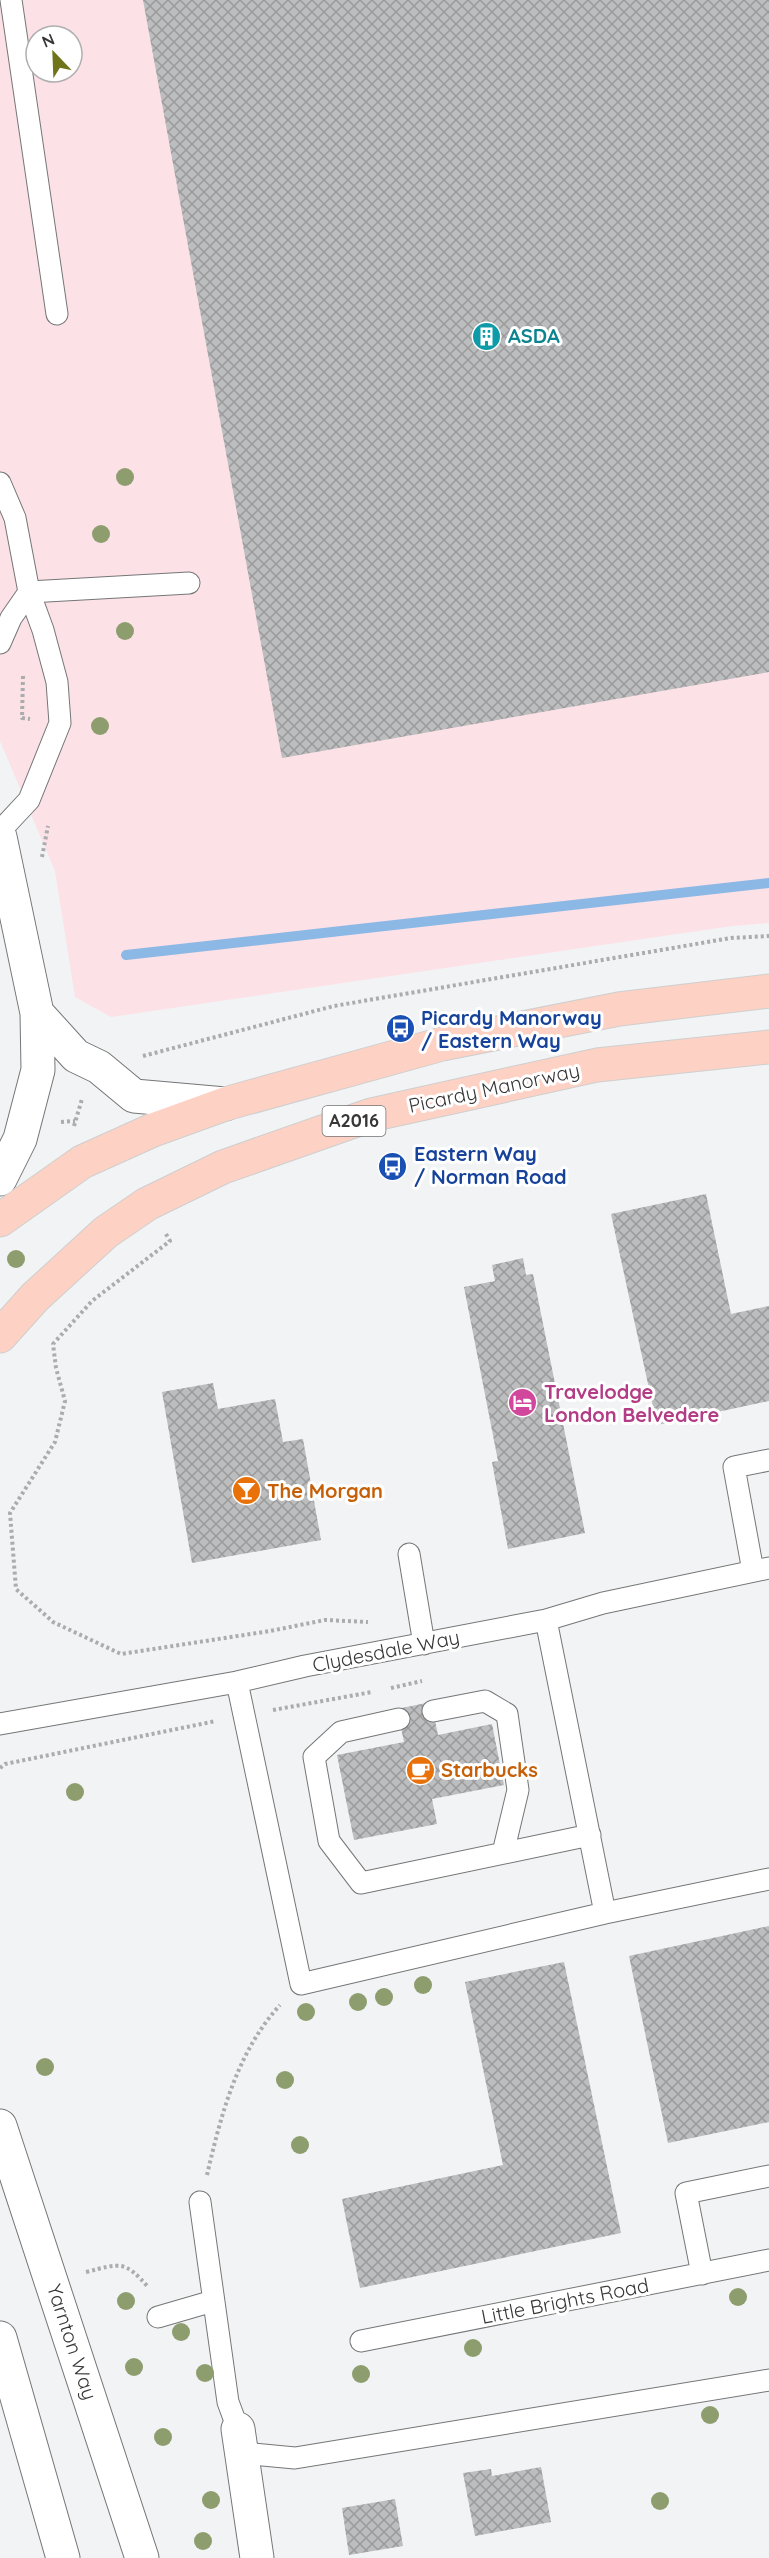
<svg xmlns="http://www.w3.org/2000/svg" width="769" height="2558" font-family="Quicksand,sans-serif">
<defs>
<pattern id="building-cross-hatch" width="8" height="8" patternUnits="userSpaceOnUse" patternTransform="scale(1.5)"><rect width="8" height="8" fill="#bcbdbe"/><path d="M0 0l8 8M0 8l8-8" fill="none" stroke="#9a9a9b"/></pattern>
</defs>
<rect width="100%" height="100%" fill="#f2f3f4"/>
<path fill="#fce1e7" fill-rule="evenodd" d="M0,0h769v923l-37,3 -621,91 -36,-20 -20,-126 -55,-130zM36,36h36v36h-36z"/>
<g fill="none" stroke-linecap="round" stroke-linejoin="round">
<path stroke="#8cb8e5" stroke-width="10" d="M126,955l643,-72"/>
</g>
<path fill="url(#building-cross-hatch)" d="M143,0h626v672l-487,86z
M706,1194l25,120 38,-8v95l-112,24 -46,-211z
M523,1258l3,17 7,-1 52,259 -77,16 -16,-87 6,-1 -34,-174 31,-6 -3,-16z
M213,1383l5,26 57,-10 8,43 20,-3 18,101 -129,23 -30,-171z
M431,1702l7,33 54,-11 12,61 -72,14 5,25 -83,16 -17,-85 67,-13 -7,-33z
M769,1926v196l-101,21 -39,-187z
M564,1962l57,271 -261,55 -18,-89 161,-34 -38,-183z
M541,2467l10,55 -76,14 -12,-63 28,-4 1,7z
M395,2499l8,47 -54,9 -7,-47z"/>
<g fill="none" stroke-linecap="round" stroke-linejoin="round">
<defs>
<path id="lane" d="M11,0l46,314
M0,483l15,35 14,74 14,38 14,52 3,41 -31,77 -29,31
M29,592l160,-9
M0,643l11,-25 18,-26
M409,1554l15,90
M753,1571l-19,-104 35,-7
M237,1682l64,302 304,-71 -59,-293
M433,1711l52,-10 22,13 11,76 -15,63
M399,1719l-58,13 -27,25 15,84 32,42 229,-48
M0,1724l237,-42 68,-16 241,-46 57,-17 166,-35
M605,1913l164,-34
M200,2202l28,200 10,27
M702,2274l-16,-81 83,-17
M158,2317l55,-16
M361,2341l408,-81
M242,2453l53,5 474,-78"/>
<path id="street" d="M0,837l37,176 1,57 -18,69 -20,40
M37,1013l39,43 23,11 35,29 91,8
M238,2429l19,129"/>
<path id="secondary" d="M0,2126l142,432
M0,2338l63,220"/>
<path id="primary" d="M0,1220l82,-58 71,-32 72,-26 217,-60 177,-35 150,-18
M0,1336l35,-39 71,-65 41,-28 76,-37 148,-52 226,-50 172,-18"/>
</defs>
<use href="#lane" stroke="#757677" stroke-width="23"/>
<use href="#street" stroke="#757677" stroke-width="35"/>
<use href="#secondary" stroke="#757677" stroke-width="35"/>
<use href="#primary" stroke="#cfcfcf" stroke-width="35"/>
<path stroke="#abacad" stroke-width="4" stroke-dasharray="3 3" stroke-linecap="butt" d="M23,676l-1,42 8,1
M42,857l6,-31
M143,1056l191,-50 397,-68 38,-2
M61,1122l14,-1
M74,1126l8,-27
M166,1234l4,7 -78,60 -39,43 3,24 9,33 -10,41 -45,71 6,76 37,33 68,32 149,-23 55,-11 43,2
M391,1688l31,-7
M273,1710l99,-18
M0,1768l5,-4 211,-43
M207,2175c14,-60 30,-123 73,-170
M86,2272c36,-9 38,-12 63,16"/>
<use href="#lane" stroke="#fff" stroke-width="21"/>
<use href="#street" stroke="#fff" stroke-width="33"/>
<use href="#secondary" stroke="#fff" stroke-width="33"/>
<use href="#primary" stroke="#fdd1c4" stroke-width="33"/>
</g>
<g fill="#8d9d6e">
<circle cx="125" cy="477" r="9"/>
<circle cx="101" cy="534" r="9"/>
<circle cx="125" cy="631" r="9"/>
<circle cx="100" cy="726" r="9"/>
<circle cx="16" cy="1259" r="9"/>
<circle cx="75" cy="1792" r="9"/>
<circle cx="423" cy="1985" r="9"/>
<circle cx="384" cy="1997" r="9"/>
<circle cx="358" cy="2002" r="9"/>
<circle cx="306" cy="2012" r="9"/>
<circle cx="45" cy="2067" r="9"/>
<circle cx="285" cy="2080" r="9"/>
<circle cx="300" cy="2145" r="9"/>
<circle cx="738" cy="2297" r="9"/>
<circle cx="126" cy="2301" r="9"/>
<circle cx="181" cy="2332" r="9"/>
<circle cx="473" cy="2348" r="9"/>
<circle cx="134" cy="2367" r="9"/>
<circle cx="205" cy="2373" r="9"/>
<circle cx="361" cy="2374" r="9"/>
<circle cx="710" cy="2415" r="9"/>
<circle cx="163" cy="2437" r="9"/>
<circle cx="211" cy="2500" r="9"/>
<circle cx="660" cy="2501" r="9"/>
<circle cx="203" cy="2541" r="9"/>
</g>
<defs>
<symbol id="building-disc" viewBox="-11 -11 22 22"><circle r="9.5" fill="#0f9aa8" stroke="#fff"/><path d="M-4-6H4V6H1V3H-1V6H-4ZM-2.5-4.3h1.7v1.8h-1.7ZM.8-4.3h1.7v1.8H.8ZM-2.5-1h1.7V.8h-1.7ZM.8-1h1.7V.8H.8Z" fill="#fff"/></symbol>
<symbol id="bus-disc" viewBox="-11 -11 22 22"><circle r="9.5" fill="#1a4fb4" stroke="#fff"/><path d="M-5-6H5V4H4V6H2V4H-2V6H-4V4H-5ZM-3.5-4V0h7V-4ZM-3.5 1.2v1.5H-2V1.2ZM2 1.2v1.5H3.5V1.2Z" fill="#fff"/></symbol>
<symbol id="hotel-disc" viewBox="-11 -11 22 22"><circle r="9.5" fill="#d1479c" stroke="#fff"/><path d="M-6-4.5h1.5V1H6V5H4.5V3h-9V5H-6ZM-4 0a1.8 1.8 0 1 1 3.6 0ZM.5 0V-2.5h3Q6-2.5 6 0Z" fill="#fff"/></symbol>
<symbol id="bar-disc" viewBox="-11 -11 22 22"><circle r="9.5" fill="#e8710a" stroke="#fff"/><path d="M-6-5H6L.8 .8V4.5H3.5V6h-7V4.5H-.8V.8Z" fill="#fff"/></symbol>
<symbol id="cafe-disc" viewBox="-11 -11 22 22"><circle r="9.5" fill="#e8710a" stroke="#fff"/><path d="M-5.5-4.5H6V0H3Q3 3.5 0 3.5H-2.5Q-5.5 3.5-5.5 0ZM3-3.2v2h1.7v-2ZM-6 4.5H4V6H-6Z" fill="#fff"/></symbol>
</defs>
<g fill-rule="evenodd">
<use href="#building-disc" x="470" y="320" width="33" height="33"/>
<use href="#bus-disc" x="384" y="1012" width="33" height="33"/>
<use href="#bus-disc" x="376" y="1150" width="33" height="33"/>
<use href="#hotel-disc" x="506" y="1386" width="33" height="33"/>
<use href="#bar-disc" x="230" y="1474" width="33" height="33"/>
<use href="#cafe-disc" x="404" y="1754" width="33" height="33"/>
</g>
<g text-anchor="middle" stroke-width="6" stroke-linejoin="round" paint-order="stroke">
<rect fill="#fff" stroke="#737374" stroke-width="1.5" x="322.5" y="1106" width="63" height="30" rx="4.5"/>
<g font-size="18" font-weight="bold" fill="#373738">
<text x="354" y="1127">A2016</text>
</g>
<g font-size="20" font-weight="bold" fill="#0d838f" stroke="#fff" text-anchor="start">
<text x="508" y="343">ASDA</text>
</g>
<g font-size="20" font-weight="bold" fill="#164399" stroke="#fff" text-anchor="start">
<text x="421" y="1025">Picardy Manorway<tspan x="421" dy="23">/ Eastern Way</tspan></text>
<text x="414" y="1161">Eastern Way<tspan x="414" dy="23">/ Norman Road</tspan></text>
</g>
<g font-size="20" fill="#373738" stroke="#fff">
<text transform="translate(494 1088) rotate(-12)" y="7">Picardy Manorway</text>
<text transform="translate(386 1651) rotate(-11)" y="7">Clydesdale Way</text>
<text transform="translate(565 2301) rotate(-11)" y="7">Little Brights Road</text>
<text transform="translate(72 2342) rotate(72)" y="7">Yarnton Way</text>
</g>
<g font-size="20" font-weight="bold" fill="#b23c85" stroke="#fff" text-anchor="start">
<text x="544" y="1399">Travelodge<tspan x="544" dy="23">London Belvedere</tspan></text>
</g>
<g font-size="20" font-weight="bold" fill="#c56008" stroke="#fff" text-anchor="start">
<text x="267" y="1498">The Morgan</text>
<text x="441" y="1777">Starbucks</text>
</g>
</g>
<g transform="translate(54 54) rotate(337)"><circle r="28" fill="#ffffff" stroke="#afafaf" stroke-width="1.5"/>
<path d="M0-4.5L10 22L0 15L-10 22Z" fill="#6f731a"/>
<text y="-9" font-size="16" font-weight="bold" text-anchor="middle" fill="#373738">N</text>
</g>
</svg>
